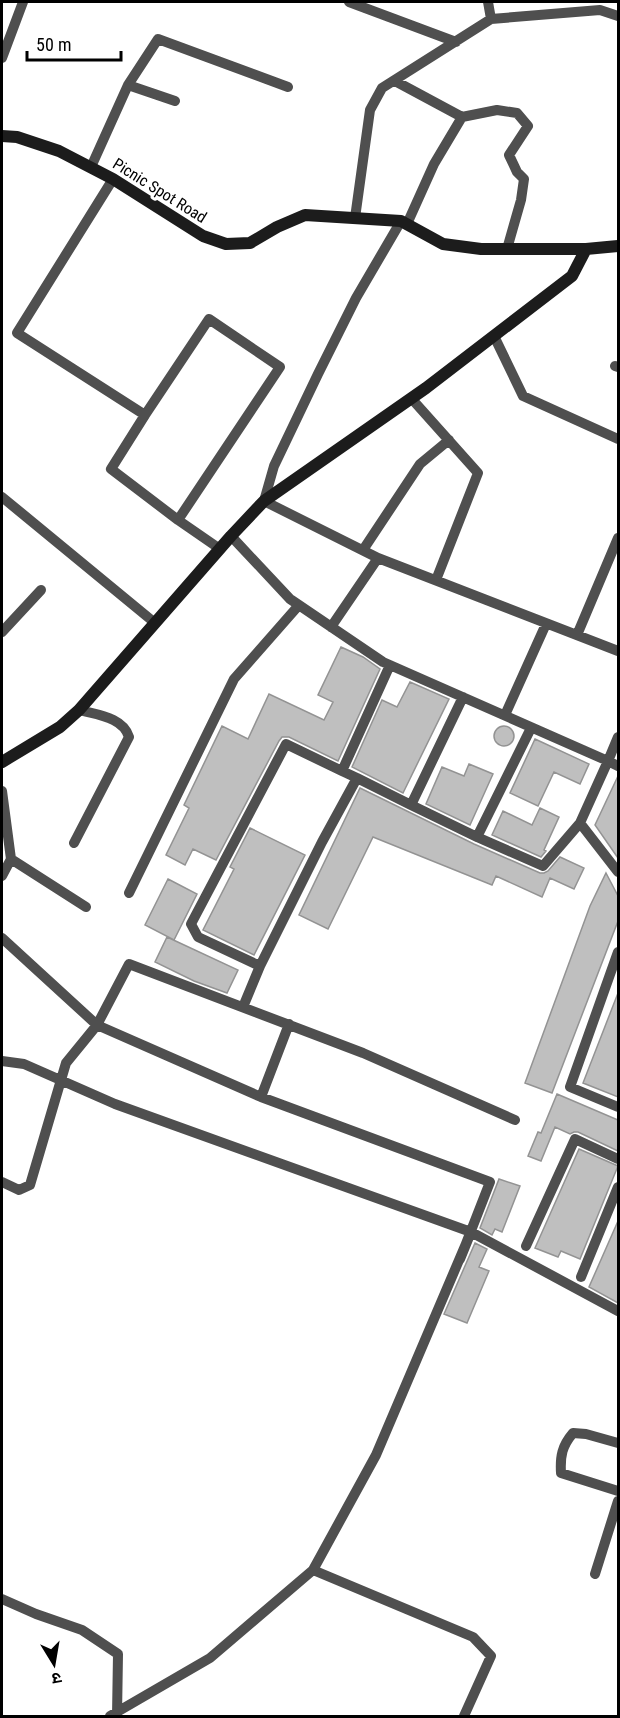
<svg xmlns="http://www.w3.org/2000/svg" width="620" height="1718" font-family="'Roboto Condensed','Noto Sans Devanagari',sans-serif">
<rect width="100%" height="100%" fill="#fff"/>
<path fill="#bfbfbf" stroke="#939393" stroke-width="1.5" d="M341,647l22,10 17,12 -42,92 -49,-24h-7l-3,4 -63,119 -23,-11 -8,16 -19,-10 23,-47 -5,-3 38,-79 26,13 21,-45 55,26 9,-18 -15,-7z
M410,682l39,17 -46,94 -51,-26 30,-67 15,7z
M494 736a10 10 0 1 1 20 0a10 10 0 1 1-20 0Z
M535,739l54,25 -9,20 -26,-12 -16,34 -28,-13z
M469,764l24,10 -23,51 -44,-21 16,-37 22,9z
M618,776v82l-23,-33z
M360,788l114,56 66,29h4l4,-2 12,-14 24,11 -10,21 -24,-11 -8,19 -46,-21 -4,9 -119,-48 -45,92 -29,-14z
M540,808l19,9 -15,33 2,1 -5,6 -49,-22 11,-24 29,14z
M250,828l55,27 -51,100 -51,-25 31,-61 -4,-2z
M606,873l12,23v25l-66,172 -27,-10 65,-177z
M168,879l29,15 -23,46 -29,-15z
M167,937l71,33 -11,23 -33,-12 -39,-19z
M618,993v104l-35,-14z
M557,1094l61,26v31l-40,-19h-4l-4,2 -15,-7 -14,34 -13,-5 10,-24 3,1z
M579,1149l39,17 -38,93 -19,-8 -3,6 -23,-9z
M499,1179l21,7 -18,46 -7,-3 -3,6 -12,-7z
M618,1221v82l-29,-16z
M475,1243l12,6 -8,18 10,4 -22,52 -23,-9z"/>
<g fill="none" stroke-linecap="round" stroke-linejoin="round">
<path stroke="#4f4f4f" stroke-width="10" d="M349,2l107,40
M488,2l3,17
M2,58l21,-56
M395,81l67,36
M128,85l47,16
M91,167l37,-82 30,-46 130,48
M113,179l-96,154 128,82
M355,218l15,-108 12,-22 109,-69 109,-9 18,6
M407,224l27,-60 28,-47 35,-7 20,3 11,13 -19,29 8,17 7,7 -3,21 -14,49
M494,336l29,60 95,43
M615,366l3,1
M411,398l67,75 -42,107
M2,497l153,126
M178,520l-67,-51 34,-54 64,-96 71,48 -102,153 42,29
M231,536l59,63 93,63 225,99 -28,62 38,49
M363,550l57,-86 29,-24
M378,558l-114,-57 10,-35 44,-92 38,-76 45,-77
M331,627l47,-69 240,93
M2,632l39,-42
M577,635l41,-97
M463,697l-52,108 66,32
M505,715l41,-91
M531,728l-54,109 66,29 37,-43
M618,737l-10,24 10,5
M357,778l54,27
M2,791l9,68 -9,17
M74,843l55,-106c-6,-20 -32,-22 -50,-27
M11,859l75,48
M129,893l105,-214 65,-74
M2,938l95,87 164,72 229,85 -30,77 11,-27 -95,223 -63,115 -103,88 -100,58
M618,952l-48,135 48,20
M260,966l62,-124 35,-64 -15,-7
M243,1007l17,-41 -62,-29 -7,-13 95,-180 56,27 48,-106
M2,1061l22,3 91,40 356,128 147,79
M261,1097l28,-73
M2,1182l17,8 11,-5 36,-122 31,-38 32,-61 234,89 152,67
M526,1246l49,-107 43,20
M581,1277l37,-90
M618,1443l-32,-9 -13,-1c-11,13 -13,23 -12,40l57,18
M313,1570l160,67 18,19 -27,60
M595,1574l23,-73
M2,1599l34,15 46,16 36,24 -1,62"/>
<path stroke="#1c1c1c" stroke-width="12" d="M2,136l15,1 42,14 54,28 90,57 23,8 24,-1 27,-16 28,-12 96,6 42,23 38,5h105l32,-3
M2,762l58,-35 19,-17 152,-174 33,-35 162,-113 146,-112 14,-27"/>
</g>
<g text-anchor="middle" stroke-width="6" stroke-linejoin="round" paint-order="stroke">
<g font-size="16" fill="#000" stroke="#fff">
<text transform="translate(160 190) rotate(32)" y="6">Picnic Spot Road</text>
</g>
</g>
<rect width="620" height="1718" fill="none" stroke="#000000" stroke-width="6"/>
<g transform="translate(54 1664) rotate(169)" stroke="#ffffff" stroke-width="4.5" paint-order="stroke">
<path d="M0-4.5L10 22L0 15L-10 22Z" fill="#000000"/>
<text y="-9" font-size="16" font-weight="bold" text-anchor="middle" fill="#000000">उ</text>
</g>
<path d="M27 51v9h94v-9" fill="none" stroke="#000000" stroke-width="3"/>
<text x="36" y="51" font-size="18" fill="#000000" stroke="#ffffff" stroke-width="4.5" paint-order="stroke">50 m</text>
</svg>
